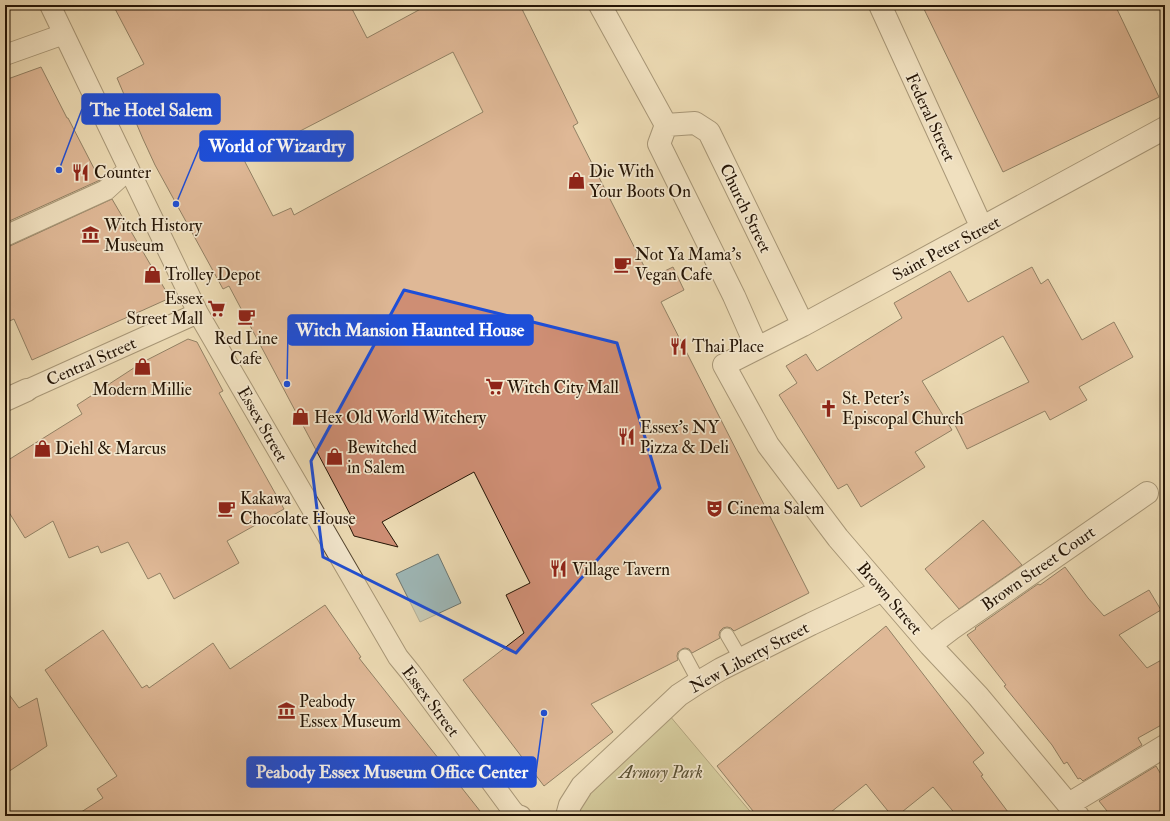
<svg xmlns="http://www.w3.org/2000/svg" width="1170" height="821" font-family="'IM FELL Double Pica',serif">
<rect width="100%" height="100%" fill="#ecdab3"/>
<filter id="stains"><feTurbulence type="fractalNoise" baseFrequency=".005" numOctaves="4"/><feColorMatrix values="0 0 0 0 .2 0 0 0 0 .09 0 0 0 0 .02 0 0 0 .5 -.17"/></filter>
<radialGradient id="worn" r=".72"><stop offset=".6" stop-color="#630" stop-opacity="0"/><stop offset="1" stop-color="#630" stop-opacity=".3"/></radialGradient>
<path fill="#bcbe89" stroke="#706947" d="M664,709l90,107h-187z"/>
<path fill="#9eb8b8" stroke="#6d7670" d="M438,554l23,49 -41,19 -24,-48z"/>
<path fill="#ce8e74" stroke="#241405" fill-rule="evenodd" d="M113,5h237l17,33 61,-33h92l58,118 -5,3 77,152 23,-11 11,23 -23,12 148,291 -75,38 -3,-3 -4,-1 -4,1 -3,3 -1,4 1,3 -28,15 -3,-4 -4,-1 -3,1 -4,3 -1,4 1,4 -87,44 22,28 -69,54 -81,-106 61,-47 -18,-38 24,-12 -56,-111 -92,50 16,25 -44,-11 -8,-17 5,-3 -122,-230 -6,3 -68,-124 -12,-26 -26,-61 27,-14zM453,52l30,60 -189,103 -3,-7 -18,8 -29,-56z
M922,5h193l44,92 -156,75z
M41,67l26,51h1l32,62 -95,43v-143z
M112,199l58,99 -138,62 -18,-41 -9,4v-76l5,-1z
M1032,267l9,17 7,-5 34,61 32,-18 19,35 -54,30 8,13 -37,20 -5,-9 -78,38 -15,-30 77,-37 -26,-46 -81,45 30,49 -37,22 10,15 -64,40 -14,-23 -9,5 -59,-94 18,-12 -11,-17 20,-12 11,17 85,-53 -8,-15 56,-32 18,31z
M188,339l9,3 26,49 -4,2 65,116 -57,32 12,22 -65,36 -14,-26 -12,6 -20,-37 -27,11 -3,-7 -29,12 -16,-37 -28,17 -20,-32v-44l77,-48 -5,-9 66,-43z
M983,520l39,45 -63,44 -34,-40z
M1065,567l23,31 16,18 45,-26 12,20 -42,25 28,33 18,-10v65l-27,15 4,7 -59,36 -3,-3 -2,1 -11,-17 -3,2 -12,-19 -48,-59 2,-1 -39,-50 9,-6 -1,-1 63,-44 2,1z
M325,605l36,52 -2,1 125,158h-409l28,-18 -6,-9 20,-13 -72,-106 58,-40 39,58 5,-3 2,3 64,-45 17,26z
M886,626l98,127 -11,9 10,13 -2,1 30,40h-54l-24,-29 -36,29h-5l-26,-32 -40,32h-69l-40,-50z
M5,689l14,19 18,-10 10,48 -42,28z
M1156,766l9,15v35h-54l-12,-15z"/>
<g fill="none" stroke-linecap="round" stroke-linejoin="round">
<defs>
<path id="service" d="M727,635l14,24
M685,656l14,26"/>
<path id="pedestrian" d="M50,5l148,308 200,344 13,16 101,137 5,5 4,1
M5,55l59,-21
M5,236l101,-46 23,-21
M27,390l171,-77"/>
<path id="minor" d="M600,5l66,120 -7,19 75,152 23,52
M880,5l102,223
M666,125l29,-2 14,9 94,193
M5,400l22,-10
M930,645l21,-16 196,-136
M1069,804l96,-58
M567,816l3,-11 12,-19 97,-91 20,-13 22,-13 90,-45 72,-34
M1078,816l-100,-120 -48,-51 -92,-107 -70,-93 -44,-80 79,-40 362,-197"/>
</defs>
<use href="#service" stroke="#564630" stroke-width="15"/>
<use href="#pedestrian" stroke="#564630" stroke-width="22"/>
<use href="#minor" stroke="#564630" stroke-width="24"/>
<use href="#service" stroke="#f3e7ce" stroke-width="13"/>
<use href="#pedestrian" stroke="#f3e7ce" stroke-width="20"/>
<use href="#minor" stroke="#f3e7ce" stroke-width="22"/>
</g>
<path d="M0 0H1170V821H0ZM404,290l213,53 43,145 -144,165 -193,-96 -12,-96z" fill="#ecdab3" fill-opacity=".55" fill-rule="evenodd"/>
<path fill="none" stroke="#1d4ed8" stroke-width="3" stroke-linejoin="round" d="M404,290l213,53 43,145 -144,165 -193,-96 -12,-96z"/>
<defs>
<symbol id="restaurant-bare" viewBox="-9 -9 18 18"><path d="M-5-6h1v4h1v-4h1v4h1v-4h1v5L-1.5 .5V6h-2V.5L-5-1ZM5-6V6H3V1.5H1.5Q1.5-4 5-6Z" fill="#8f2418" stroke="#f3e7ce" stroke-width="2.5" paint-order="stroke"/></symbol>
<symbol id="shop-bare" viewBox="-9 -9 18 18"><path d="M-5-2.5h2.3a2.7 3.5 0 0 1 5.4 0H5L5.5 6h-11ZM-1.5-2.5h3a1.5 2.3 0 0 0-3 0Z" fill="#8f2418" stroke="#f3e7ce" stroke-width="2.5" paint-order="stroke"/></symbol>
<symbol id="museum-bare" viewBox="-9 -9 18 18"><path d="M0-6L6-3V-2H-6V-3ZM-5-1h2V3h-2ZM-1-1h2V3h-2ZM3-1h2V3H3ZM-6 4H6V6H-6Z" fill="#8f2418" stroke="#f3e7ce" stroke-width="2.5" paint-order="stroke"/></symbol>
<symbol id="cafe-bare" viewBox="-9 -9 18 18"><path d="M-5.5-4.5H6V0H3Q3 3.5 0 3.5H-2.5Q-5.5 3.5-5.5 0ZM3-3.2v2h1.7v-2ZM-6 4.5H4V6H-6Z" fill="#8f2418" stroke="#f3e7ce" stroke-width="2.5" paint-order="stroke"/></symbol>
<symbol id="supermarket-bare" viewBox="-9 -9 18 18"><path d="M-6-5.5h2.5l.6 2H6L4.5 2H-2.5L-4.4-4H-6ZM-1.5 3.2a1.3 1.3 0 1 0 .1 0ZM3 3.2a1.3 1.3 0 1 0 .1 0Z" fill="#8f2418" stroke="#f3e7ce" stroke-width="2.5" paint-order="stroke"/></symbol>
<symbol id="church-bare" viewBox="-9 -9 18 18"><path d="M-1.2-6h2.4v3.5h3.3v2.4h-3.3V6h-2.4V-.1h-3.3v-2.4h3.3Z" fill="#8f2418" stroke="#f3e7ce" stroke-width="2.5" paint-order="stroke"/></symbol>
<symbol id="theatre-bare" viewBox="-9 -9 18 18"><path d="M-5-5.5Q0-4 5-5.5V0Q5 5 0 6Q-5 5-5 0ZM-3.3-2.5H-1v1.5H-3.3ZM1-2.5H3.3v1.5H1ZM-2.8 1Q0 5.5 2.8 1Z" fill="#8f2418" stroke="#f3e7ce" stroke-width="2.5" paint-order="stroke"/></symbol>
</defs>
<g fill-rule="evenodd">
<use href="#restaurant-bare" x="68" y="160" width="25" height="25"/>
<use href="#shop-bare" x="564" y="168" width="25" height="25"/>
<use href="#museum-bare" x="78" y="222" width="25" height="25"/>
<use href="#cafe-bare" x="610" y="252" width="25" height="25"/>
<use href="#shop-bare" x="140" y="262" width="25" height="25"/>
<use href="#supermarket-bare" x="204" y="296" width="25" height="25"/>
<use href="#cafe-bare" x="234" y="304" width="25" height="25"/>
<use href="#restaurant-bare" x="666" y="334" width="25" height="25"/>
<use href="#shop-bare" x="130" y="354" width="25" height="25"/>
<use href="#supermarket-bare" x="482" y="374" width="25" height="25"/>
<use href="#church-bare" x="816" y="396" width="25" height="25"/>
<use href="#shop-bare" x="288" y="404" width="25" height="25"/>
<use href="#restaurant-bare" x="614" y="424" width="25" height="25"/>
<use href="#shop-bare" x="30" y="436" width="25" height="25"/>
<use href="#shop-bare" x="322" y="444" width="25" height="25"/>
<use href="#cafe-bare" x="214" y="496" width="25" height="25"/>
<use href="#theatre-bare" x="702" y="496" width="25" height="25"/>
<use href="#restaurant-bare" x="546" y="556" width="25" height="25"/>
<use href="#museum-bare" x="274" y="698" width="25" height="25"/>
</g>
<g text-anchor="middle" stroke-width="3.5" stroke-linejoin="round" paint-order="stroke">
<g font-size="17" fill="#241405" stroke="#f3e7ce">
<text transform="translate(931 117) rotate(65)" y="6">Federal Street</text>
<text transform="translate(746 208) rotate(64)" y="6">Church Street</text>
<text transform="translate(946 248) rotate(-28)" y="6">Saint Peter Street</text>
<text transform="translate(91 361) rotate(-24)" y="6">Central Street</text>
<text transform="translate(263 424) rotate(60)" y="6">Essex Street</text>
<text transform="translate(1038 568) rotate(-35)" y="6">Brown Street Court</text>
<text transform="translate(890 598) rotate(49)" y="6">Brown Street</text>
<text transform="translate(749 657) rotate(-28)" y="6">New Liberty Street</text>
<text transform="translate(431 701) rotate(53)" y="6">Essex Street</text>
</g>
<g font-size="17" fill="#241405" stroke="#f3e7ce" text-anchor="start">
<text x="589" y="177">Die With<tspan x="589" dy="20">Your Boots On</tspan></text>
<text x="94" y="178">Counter</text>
<text x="104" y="231">Witch History<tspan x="104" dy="20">Museum</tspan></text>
<text x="635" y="260">Not Ya Mama's<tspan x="635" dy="20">Vegan Cafe</tspan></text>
<text x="165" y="280">Trolley Depot</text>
<text x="203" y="304" text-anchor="end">Essex<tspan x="203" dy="20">Street Mall</tspan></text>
<text x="246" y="344" text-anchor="middle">Red Line<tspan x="246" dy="20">Cafe</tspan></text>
<text x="692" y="352">Thai Place</text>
<text x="507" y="393">Witch City Mall</text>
<text x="142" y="395" text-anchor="middle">Modern Millie</text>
<text x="842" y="404">St. Peter's<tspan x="842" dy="20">Episcopal Church</tspan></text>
<text x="314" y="423">Hex Old World Witchery</text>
<text x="640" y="433">Essex's NY<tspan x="640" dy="20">Pizza &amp; Deli</tspan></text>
<text x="347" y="453">Bewitched<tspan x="347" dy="20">in Salem</tspan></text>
<text x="55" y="454">Diehl &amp; Marcus</text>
<text x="240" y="504">Kakawa<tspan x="240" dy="20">Chocolate House</tspan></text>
<text x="727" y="514">Cinema Salem</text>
<text x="572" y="575">Village Tavern</text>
<text x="299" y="707">Peabody<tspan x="299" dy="20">Essex Museum</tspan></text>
</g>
<g font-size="17" font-style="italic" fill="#595033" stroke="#f3e7ce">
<text x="661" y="778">Armory Park</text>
</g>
</g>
<path fill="none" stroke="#1d4ed8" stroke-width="1.5" d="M59 170L82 109M176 204L200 146M287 384L288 330M544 713L536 772"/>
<g fill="#1d4ed8" stroke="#f3e7ce" stroke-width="1.5">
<circle cx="59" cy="170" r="4"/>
<circle cx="176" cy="204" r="4"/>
<circle cx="287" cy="384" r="4"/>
<circle cx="544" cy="713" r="4"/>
</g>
<g fill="#1d4ed8" stroke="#1d4ed8" stroke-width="1.5">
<rect x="82" y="94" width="138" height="30" rx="4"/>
<rect x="200" y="131" width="153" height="30" rx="4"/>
<rect x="288" y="315" width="245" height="30" rx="4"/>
<rect x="247" y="757" width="289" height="30" rx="4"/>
</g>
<g font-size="18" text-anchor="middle" font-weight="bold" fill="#fff">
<text x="151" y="116">The Hotel Salem</text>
<text x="277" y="152">World of Wizardry</text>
<text x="410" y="336">Witch Mansion Haunted House</text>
<text x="392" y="778">Peabody Essex Museum Office Center</text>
</g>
<rect width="1170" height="821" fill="none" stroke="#ecdab3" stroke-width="20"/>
<rect x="6" y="6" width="1158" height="809" fill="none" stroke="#241405" stroke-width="2"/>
<rect x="10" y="10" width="1150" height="801" fill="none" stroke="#241405"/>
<rect width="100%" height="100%" filter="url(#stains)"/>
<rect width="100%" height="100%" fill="url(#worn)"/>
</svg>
